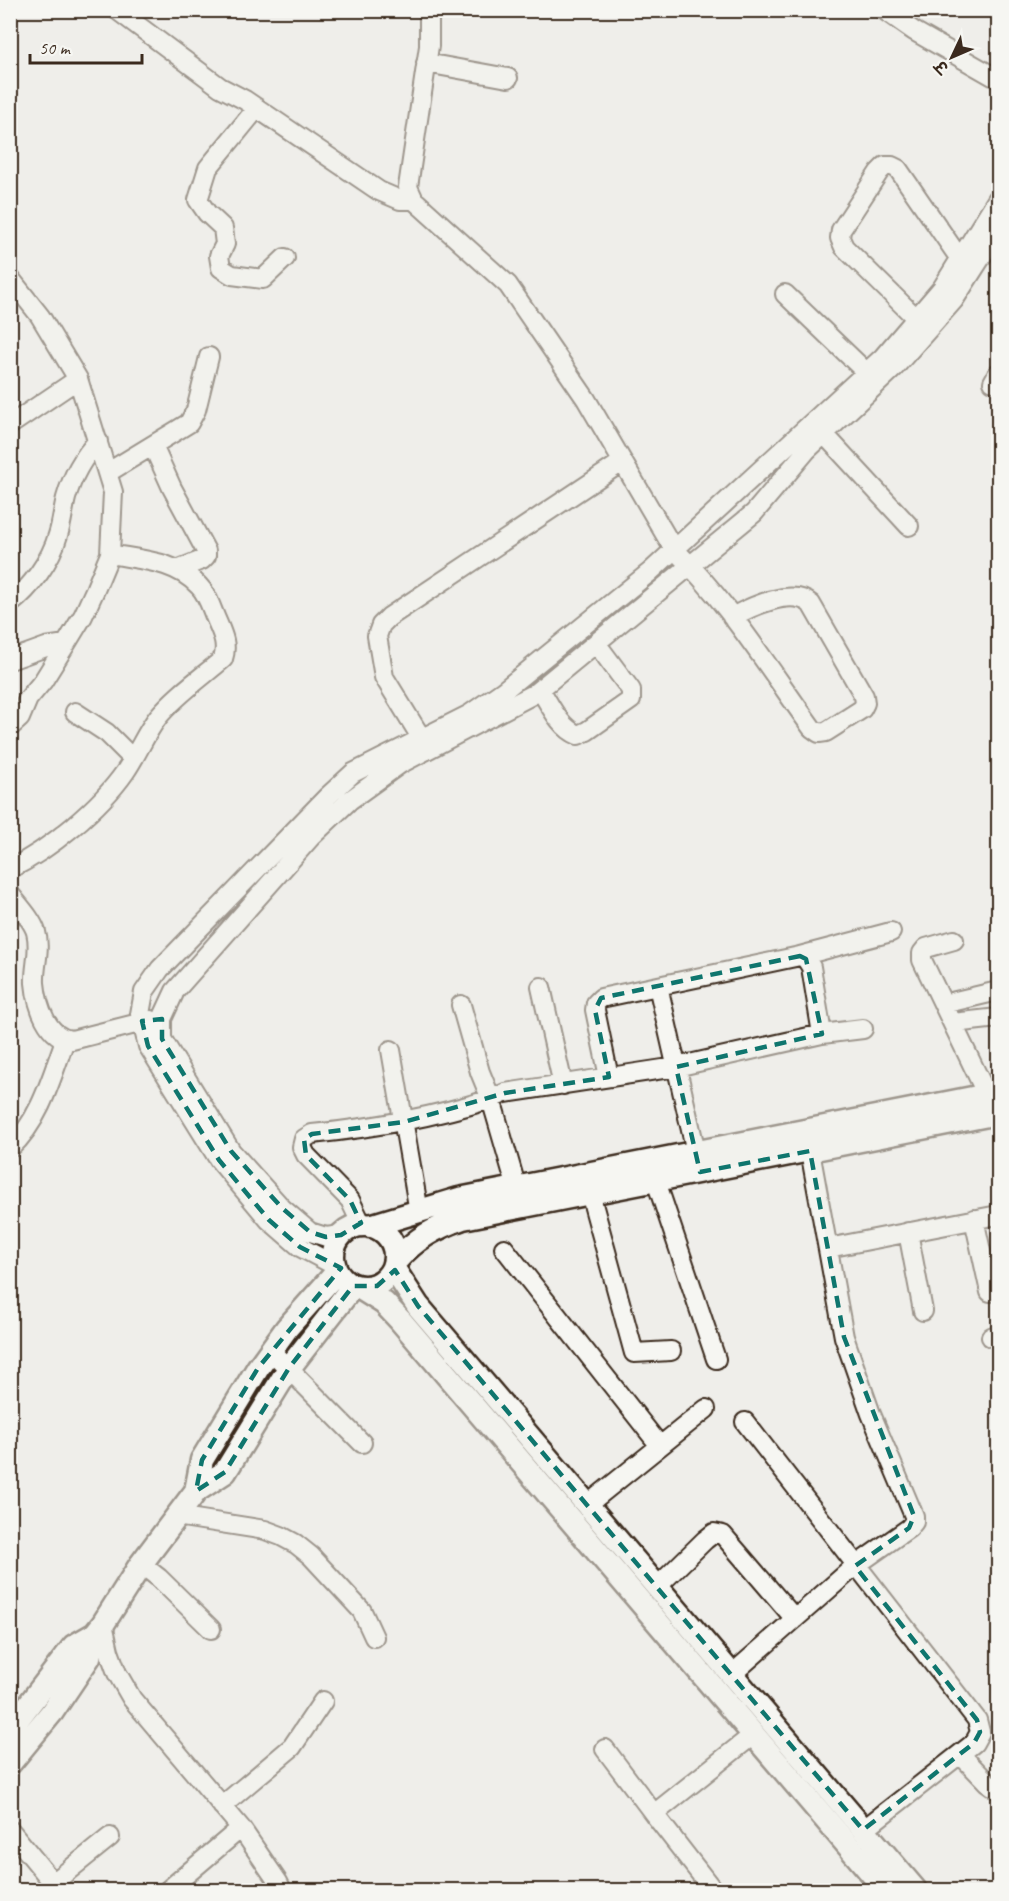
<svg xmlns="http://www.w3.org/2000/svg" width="1009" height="1901" font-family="Caveat,'Playpen Sans Deva',sans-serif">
<rect width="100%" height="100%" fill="#efeeea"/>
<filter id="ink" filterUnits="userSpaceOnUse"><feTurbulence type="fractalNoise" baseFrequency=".0167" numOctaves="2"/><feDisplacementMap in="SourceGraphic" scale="12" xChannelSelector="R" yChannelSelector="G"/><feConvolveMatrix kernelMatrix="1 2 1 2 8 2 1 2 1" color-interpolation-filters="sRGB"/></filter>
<g filter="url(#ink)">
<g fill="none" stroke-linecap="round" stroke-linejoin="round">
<defs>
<path id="minor" d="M117,10l103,77 25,13 134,91 21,9h14
M429,10v36l-21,141 6,13 94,85 78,114 87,149c54,53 95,119 139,180l7,5 7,-1 36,-23 3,-6 -1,-7 -53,-92c-19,-17 -60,3 -79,13
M884,10l30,21 84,48
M426,63l82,15
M257,108l-49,60 -10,32 9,13 16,15 2,16 -6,12 2,12 11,7 31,4 22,-21
M10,278l30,38 38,63 35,113 -3,62 -15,36 -12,26 -17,28 -23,37 -15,18 -8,19 -10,9
M785,294l81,78
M916,318l-72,-71 -4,-9 1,-8 38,-58 6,-6h7l6,3 62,90
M993,382l5,-9
M10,425l68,-46
M824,434l85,92
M153,446l19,42 34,63v5l-4,4 -25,10
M107,473l82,-50 7,-13 13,-53
M10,604c21,-16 41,-44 48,-69 4,-12 5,-25 8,-37 6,-21 17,-41 32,-57
M10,660l36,-13 20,-3
M540,689c10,16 20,39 38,46l9,-4 44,-31v-10l-35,-47
M75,712l32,21 26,26
M422,739l-38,-62 -7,-41 4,-11 8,-8 233,-155
M10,869c39,-19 90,-61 115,-97 12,-17 20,-38 33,-55 17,-21 44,-40 65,-58 5,-15 -1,-26 -7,-40 -5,-11 -8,-24 -17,-33 -23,-25 -57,-26 -89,-32
M10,894c8,11 22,25 26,38 5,18 -2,34 -1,51 2,22 12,55 37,57l79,-20
M954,940l-28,8 -4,5v7l65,135
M800,956l91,-24
M541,987l22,98
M943,1004l55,-13
M953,1023l45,-5
M391,1050l28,162
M609,1077l-14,-67 1,-7 5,-5 57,-12
M10,1148c30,-27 42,-72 55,-108
M696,1152l-38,-166 142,-30 6,3 5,8 11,67
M656,1181l60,178
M590,1193l44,160 37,-2
M520,1199l-29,-100 14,-6 171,-26 146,-33 41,-5
M974,1219l16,73
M362,1225l-12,-25 -44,-45 -4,-8 2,-8 8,-5c61,-6 121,-17 179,-35l-11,-27 -19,-67
M908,1232l15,79
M341,1235l-15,2 -16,-5 -28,-24 -51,-57 -69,-112v-20l13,-28 136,-154 39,-37 50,-36 134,-70 220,-181 53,-63 87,-82 60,-68 44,-69
M504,1248l156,198
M828,1248l170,-33
M334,1265l-34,-18 -31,-27 -50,-60 -71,-114 -8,-32 4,-22 16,-23 168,-173 25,-23 117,-59 33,-23 147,-119 233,-215 59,-69 56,-90
M991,1337l7,-3
M270,1350l92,93
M745,1422l232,298 3,12 -6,11 -111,87
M587,1505l119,-96
M176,1516l89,14 16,6 15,8 15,12 51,55 12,26
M141,1564l18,14 52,51
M657,1587l48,-47 9,-7 9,2 72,84
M103,1624l6,27 8,22 15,26 109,129 37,54 4,8
M731,1675l124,-109 54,-38 5,-6v-6l-43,-102 -27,-77 -34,-186
M605,1749l49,65
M960,1754l27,28 11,8
M222,1806l70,-59 31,-46
M10,1830l49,60
M53,1883l57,-46
M168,1890l73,-62
M713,1890l-59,-76 99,-79"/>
<path id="major" d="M333 1256a31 31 0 1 1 62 0a31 31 0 1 1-62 0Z
M370,1226l89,-27 539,-106
M396,1261c20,-23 39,-33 67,-43l535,-105
M394,1269l24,37 497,584
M360,1288l24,15 16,17 486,570
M196,1491l6,-31 56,-92 29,-40 50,-56
M10,1729l64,-83 21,-12 8,-10 38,-60 55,-73 29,-19 64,-104 64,-82
M10,1763l42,-51 37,-55 6,-23"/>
</defs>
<use href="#minor" stroke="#3b2a1e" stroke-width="22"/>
<use href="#major" stroke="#3b2a1e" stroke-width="27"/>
<use href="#minor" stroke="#f6f6f2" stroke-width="18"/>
<use href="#major" stroke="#f6f6f2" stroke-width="22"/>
</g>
</g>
<path d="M0 0H1009V1901H0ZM800,956l6,3 16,75 -146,33 24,105 110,-21 34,186 70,179 -5,12 -54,38 122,154 3,12 -6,11 -111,87 -445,-524 -23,-36 -18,16h-24l-64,82 -64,104 -29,19 6,-31 56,-92 83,-100 -41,-21 -31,-27 -50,-60 -71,-114 -6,-25 20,-2v20l69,112 51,57 28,24 16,5 15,-2 20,-12 -11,-23 -44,-45 -2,-16 8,-5 92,-12 101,-29 104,-16 -14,-67 6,-12z" fill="#efeeea" fill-opacity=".55" fill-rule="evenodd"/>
<path fill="none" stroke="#0f766e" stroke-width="4.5" stroke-dasharray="12 8" stroke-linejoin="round" d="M800,956l6,3 16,75 -146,33 24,105 110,-21 34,186 70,179 -5,12 -54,38 122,154 3,12 -6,11 -111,87 -445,-524 -23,-36 -18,16h-24l-64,82 -64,104 -29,19 6,-31 56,-92 83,-100 -41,-21 -31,-27 -50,-60 -71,-114 -6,-25 20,-2v20l69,112 51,57 28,24 16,5 15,-2 20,-12 -11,-23 -44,-45 -2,-16 8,-5 92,-12 101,-29 104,-16 -14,-67 6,-12z"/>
<rect width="1009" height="1901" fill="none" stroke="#f6f6f2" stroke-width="36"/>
<rect x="18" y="18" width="973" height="1865" fill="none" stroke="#3b2a1e" stroke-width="2" filter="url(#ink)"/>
<g transform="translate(952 57) rotate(226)" stroke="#f6f6f2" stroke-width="4.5" paint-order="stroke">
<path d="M0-4.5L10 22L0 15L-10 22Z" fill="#3b2a1e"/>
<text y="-9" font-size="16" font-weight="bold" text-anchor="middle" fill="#3b2a1e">उ</text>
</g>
<path d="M30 54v9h112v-9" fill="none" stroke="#3b2a1e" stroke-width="3"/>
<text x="39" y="54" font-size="18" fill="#3b2a1e" stroke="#f6f6f2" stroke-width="4.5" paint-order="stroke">50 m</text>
</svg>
